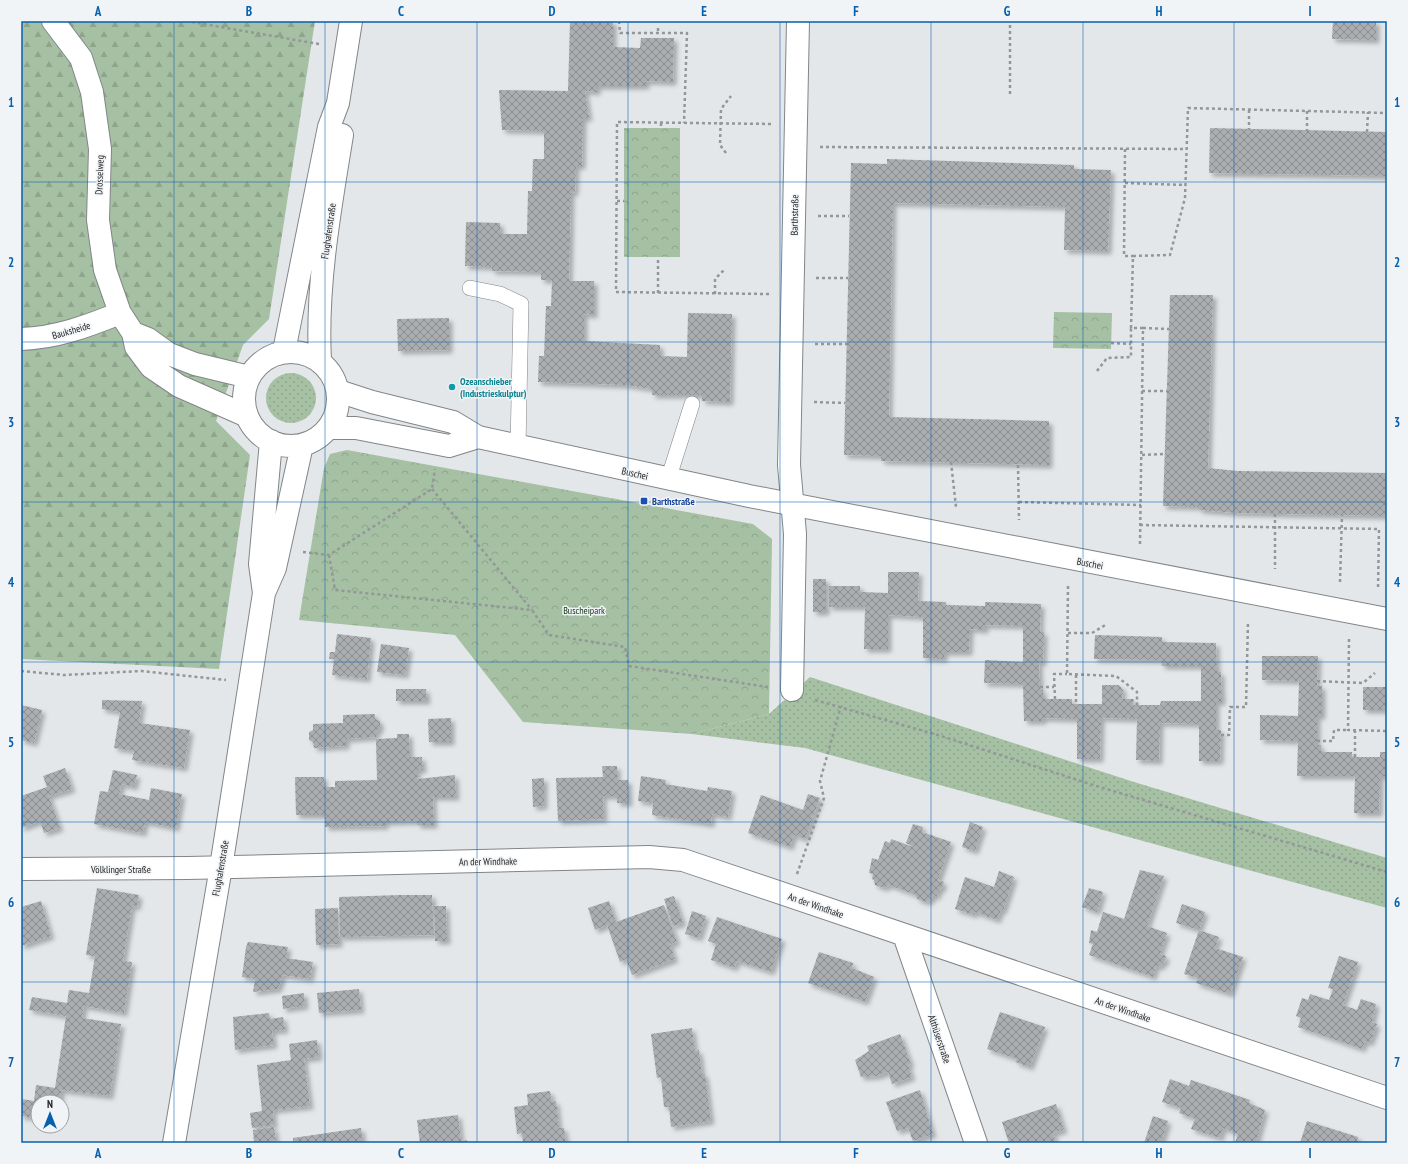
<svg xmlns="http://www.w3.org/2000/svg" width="1408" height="1164" font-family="'PT Sans Narrow',sans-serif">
<defs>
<pattern id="grass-dots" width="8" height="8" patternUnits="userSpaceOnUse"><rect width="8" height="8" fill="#a6c0a3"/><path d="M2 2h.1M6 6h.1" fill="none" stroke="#8ea58c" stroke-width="1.8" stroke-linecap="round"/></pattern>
<pattern id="forest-firs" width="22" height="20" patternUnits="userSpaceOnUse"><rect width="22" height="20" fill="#a6c0a3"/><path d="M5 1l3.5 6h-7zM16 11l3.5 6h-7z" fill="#8ea58c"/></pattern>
<pattern id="park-crowns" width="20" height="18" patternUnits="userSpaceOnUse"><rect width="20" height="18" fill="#a6c0a3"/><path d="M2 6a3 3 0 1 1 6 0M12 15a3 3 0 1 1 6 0" fill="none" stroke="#8ea58c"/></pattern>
<pattern id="building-cross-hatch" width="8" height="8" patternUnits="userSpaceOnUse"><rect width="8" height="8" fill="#abaeb1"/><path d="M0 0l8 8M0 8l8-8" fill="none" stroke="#8b8d90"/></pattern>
<filter id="shadow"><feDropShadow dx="3.5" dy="3.5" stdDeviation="2" flood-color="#0004"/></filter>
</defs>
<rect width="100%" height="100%" fill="#e3e7ea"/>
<path fill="url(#grass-dots)" d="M266 398a25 25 0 1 1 50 0a25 25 0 1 1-50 0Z
M810,677l324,105 253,76v50l-582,-160 -113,-14 77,-20z"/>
<path fill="url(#forest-firs)" d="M21,21h294l-46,298 -26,26 -27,76 34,34 -31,214 -198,-10z"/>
<path fill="url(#park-crowns)" d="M624,128h56v129h-56z
M1054,312l58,1 -1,36 -58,-1z
M347,450l406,74 19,15 -3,175 -77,20 -169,-12 -68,-87 -156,-15 25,-152 6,-14z"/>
<path fill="url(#building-cross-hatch)" filter="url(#shadow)" d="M570,21h43v26l27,1 1,-10h33l-1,44 -27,-1v5h-49v6l-12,-1 4,27h-6l-1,48h-6l-1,26 -4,1 -2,88h25v34l-10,-1v27l76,4v11l27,1 1,-44 44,1 -2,88 -28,-1v-6h-50v-6l-26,-4 -88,-3 1,-26h5l2,-50h5l1,-26h-11v-8l-49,-1v-4l-27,-1 1,-44 34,1 1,11h26l1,-43h4l1,-32h11v-28l-42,-1 -3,-40 69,1z
M1333,21h43v19l-44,-1z
M1210,128l177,4v44l-178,-3z
M887,159l187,6v4l37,1 -3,81 -44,-1 1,-43 -172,-4 -4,214 160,4v44l-168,-4v-5l-37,-1 7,-292 36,1z
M1170,295h43l-5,173 30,3 149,2v43l-150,-3 -38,-3v-3l-36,-1z
M449,318v32l-51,1 -1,-32z
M888,572h31l-1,29 28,1v3l39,1v-4l56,2 -1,28h4l-1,31 -4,-1 1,28h3v9h29v5h30v-19h17l4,5 -1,9h12l-1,6h27l1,-4h40v-35h-39l-1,-6 -67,-1 1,-24 67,2v5l54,1 1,29h4l1,30h-6v28h5l-1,31h-21v-37l-39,-1 -1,38 -23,-1 1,-41 -36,-1 -1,41h-23v-40l-34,-1v3h-19l-1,-37 -39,-1 1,-23 38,2v-36l-38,-1v5l-15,-1 -1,23h-25v7l-21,-1v-41l-35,-2v34h-24l1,-42h-36v-21h31v6l28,1z
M813,579h13v33h-13z
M337,634l34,4 -4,41 -35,-4 2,-16h-5l1,-7h5z
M381,644l28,4 -4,27 -28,-3z
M1262,656h56l-1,30h5v30h-5v29h4v7h31v5h28v-5h7v24h-7l-1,37h-25l1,-37h-58l1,-35 -38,-1v-25l38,1 1,-35 -37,-1z
M1363,687h24v23h-24z
M396,689h30l1,12h-31z
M102,700l40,1 -3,22 51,7 -6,38 -52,-8 2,-9 -20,-3 6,-36 -18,-3z
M21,705l21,5 -8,33 -13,-3z
M375,714v5l5,2v8l-4,3v5l-30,2v7l-32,2 -1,-6 -4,-2v-8l4,-2v-6l30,-1v-8z
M451,718v24h-22l-1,-23z
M397,734h12l1,23h12l1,13h-6v9l38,-4 1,22h-23l1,28h-17v-4l-32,1v4l-60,1v-12h-29l-1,-38h29v10h11v-6l42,-1 -1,-41 21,-1z
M602,766h15v14h11l1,23h-12v-7h-14l1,23 -46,2 -2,-43 47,-1z
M65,768l7,21 -23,7 11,32 -16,5 -4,-12 -19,7v-32l26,-9 -4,-11z
M113,770l24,5 -3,12 -12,-3 -3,10 30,6 2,-12 31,6 -6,34 -31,-6 -2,11 -49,-9 6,-33 8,1z
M641,776l25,4 -1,4 42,7 1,-4 24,4 -4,26 -16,-3 -1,10 -59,-9 1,-12 -15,-2z
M544,778v28l-11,1 -1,-28z
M808,794l12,4 -15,41 -11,-4 -4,12 -42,-14 13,-38 42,15z
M970,822l13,5 -8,24 -13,-4z
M913,824l10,3 -1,5 29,10 -13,38 6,2 -2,6 -4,3 -1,6 -4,-2 -2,5 -5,2 -9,-3 -1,-4 -27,-10 -5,3 -9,-3 -1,-5 -2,-1 1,-5 -4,-1 3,-15 6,2 7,-19 5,2 1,-4 25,9 -10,-5z
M1140,870l24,6 -17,50 20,7 -7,21 6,2 -1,6 -3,1 -1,4 -5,-1 -3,11 -64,-22 4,-11 -4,-1 2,-13 6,2 6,-20 21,7z
M999,871l15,6 -11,34 -2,-1 -4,10 -22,-8 -1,3 -19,-6 10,-32 29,10z
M97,888l42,7 -2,12 -5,-1 -9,55 9,1 -8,51 -40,-7 -2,12 39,6 -11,72 -49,-6 -1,12h-22v16l-17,-2v-17l13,2 2,-16 19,3 11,-72 -37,-6 3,-13 35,6 2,-13 20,3 6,-37 -9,-1z
M1089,888l14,4 -6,20 -15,-5z
M401,895h31l2,40 -94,2 -1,-40z
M674,896l9,27 -10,3 -9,-27z
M41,901l10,35 -30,10v-39z
M609,901l7,21 48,-17 13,37 -7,2 5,15 -43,16 -6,-16 -6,3 -13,-37 -12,5 -7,-22z
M1182,904l23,8 -6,18 -23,-7z
M434,906h12l1,35h-12z
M338,908l1,36 -23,1 -1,-36z
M692,911l14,5 -7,22 -14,-4z
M717,917l65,22 -11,33 -34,-11 -3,7 -23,-8 5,-16 -8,-3z
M1199,930l20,7 -4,11 28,9 -13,37 -34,-11 2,-5 -14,-4z
M248,942l40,5 -2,11 27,4 -3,17 -27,-4 -5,14 -25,3 2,-13 -13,-2 4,-30z
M819,952l34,11 -1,5 22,9 -9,25 -57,-19z
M1339,956l19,6 -15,43 14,5 4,-11 15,5 -4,18 5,2 -7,19 -5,-2 -3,8 -64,-22 3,-9 -5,-2 6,-18 6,2 2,-6 19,6 4,-11 -5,-1z
M359,989l2,21 -42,3 -2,-20z
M304,993l1,13 -22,3 -1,-13z
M1000,1012l45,15 -15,40 -15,-5 2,-3 -30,-10z
M269,1013l1,6 13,-2 2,13 -13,1 2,14 -39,5 -2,-33z
M692,1028l3,23 4,-1 3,24h3l6,47 -40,6 -2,-20h-5l-3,-30 -4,1 -6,-44z
M900,1034l11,30 -3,1 4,12 -20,7 -4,-12 -11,4 -16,1 -6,-17 14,-9 -2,-5z
M317,1040l2,17 -15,2 6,47 -37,4 1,15 -22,3 -2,-15 12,-2 -5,-46 34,-5 -2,-16z
M1170,1079l19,7 2,-6 59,20 -1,3 16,7 -9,33h-21l3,-9 -15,-6 -3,10 -29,-9 4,-10 -16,-6 2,-5 -19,-6z
M920,1090l13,44 -20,7 -5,-13 -11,3 -11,-29z
M550,1091l2,11 4,-1 3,27h5l2,15h-43l-1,-10 -5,1 -3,-27 14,-2 -1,-11z
M1056,1104l8,26 -11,3 3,10h-47l-7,-21z
M458,1115l3,26 6,-1v3h-47l-3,-23z
M1153,1116l15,5 -7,22h-17z
M1307,1121l51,16 -1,4 5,2h-62z
M274,1127l2,13 -22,3 -1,-13z
M361,1128l2,15h-70v-5z"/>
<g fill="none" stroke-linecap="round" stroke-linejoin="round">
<defs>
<path id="service" d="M470,288l30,6 21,10 -3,143
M668,480l24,-76"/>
<path id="minor" d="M53,21l28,37 11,34 8,57 -2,71 7,50 15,43 13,20 3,14 15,20 28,19 68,30
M133,333l15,6 21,15 26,10 54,13
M21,339c35,-1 67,-13 99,-26
M792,690l3,-156 -6,-69 9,-444
M21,869l167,-1 461,-11 34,3 704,238
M904,935l72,208"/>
<path id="tertiary" d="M338,391l34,11 81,20 25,15 271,59 638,123
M329,428h27l93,18 29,-9"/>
<path id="secondary" d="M284,351l45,-224 9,-24 13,-82
M244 399a47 47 0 1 1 94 0a47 47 0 1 1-94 0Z
M320,361c-4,-76 10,-152 22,-226
M264,593l-4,-29 11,-123
M174,1143l47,-276 43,-274 11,-25 27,-123"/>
</defs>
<use href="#service" stroke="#828688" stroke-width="16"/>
<use href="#minor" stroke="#828688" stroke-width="24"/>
<use href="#tertiary" stroke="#828688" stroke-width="24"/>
<use href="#secondary" stroke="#828688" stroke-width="24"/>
<path stroke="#949799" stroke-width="2.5" stroke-dasharray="3 3" stroke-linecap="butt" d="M186,21l133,23
M619,21l1,12h67l-3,90
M658,28v5
M1010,94v-73
M1249,110v19
M1307,111v20
M661,123v5
M1367,132l1,-20
M820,147l366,2
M1125,149l-1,107h9
M726,153l-6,-8 1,-36 10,-13
M1125,183l61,2
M617,201h7
M818,216h31
M816,278h32
M658,293v-36
M715,294v-15l9,-9
M769,294l-153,-2 1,-170 155,2
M1143,328l26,1
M1111,343l20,1
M815,344h32
M1097,371l10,-13 24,-1v-29
M1142,391h25
M814,402l31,1
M1142,455l23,-1
M951,462l5,45
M1018,465l1,55
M432,489l100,121
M1019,502l122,3
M1275,514v55
M1140,525l239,4 -1,61
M1140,544l3,-216h-12l2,-72 37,-1 15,-57 3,-90 199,5
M303,552l26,3 103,-66 3,-20
M329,555l6,35 197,20 17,25 76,12 4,19 139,21
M1340,582l2,-67
M1068,586l-1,88 49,2 21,16v13
M1068,633h24l15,-9
M1349,639l-1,91 39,1
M21,671l43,4 77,-4 85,9
M1076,675v29
M1317,681l46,2 12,-10
M1040,687h14
M1055,699l-1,-25h13
M815,700l123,35 155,50 294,87
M1221,735h8l1,-28h16l2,-86
M1317,741h16l1,-11h14
M1355,757v-26
M797,874l27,-76 -4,-17 21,-75"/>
<use href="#service" stroke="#fff" stroke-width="15"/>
<use href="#minor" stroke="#fff" stroke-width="22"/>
<use href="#tertiary" stroke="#fff" stroke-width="22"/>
<use href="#secondary" stroke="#fff" stroke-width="22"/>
</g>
<path fill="none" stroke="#0660ae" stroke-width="1" stroke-opacity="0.55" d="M174,21v1122M325,21v1122M477,21v1122M628,21v1122M780,21v1122M931,21v1122M1083,21v1122M1234,21v1122M21,182h1366M21,342h1366M21,502h1366M21,662h1366M21,822h1366M21,982h1366"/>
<circle fill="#0f9aa8" stroke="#f1f4f7" stroke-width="1.5" cx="452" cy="387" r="4"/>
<rect fill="#1a4fb4" stroke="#f1f4f7" stroke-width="1.5" x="640" y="497" width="8" height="8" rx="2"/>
<g text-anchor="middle" stroke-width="3" stroke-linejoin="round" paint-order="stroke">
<g font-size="10" fill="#1f2021" stroke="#f1f4f7">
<text transform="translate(99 175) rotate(-88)" y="4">Drosselweg</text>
<text transform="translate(794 215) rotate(-89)" y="4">Barthstraße</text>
<text transform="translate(328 231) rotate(-82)" y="4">Flughafenstraße</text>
<text transform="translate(71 330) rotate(-16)" y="4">Bauksheide</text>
<text transform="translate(635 473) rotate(13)" y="4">Buschei</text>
<text transform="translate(1090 563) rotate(11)" y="4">Buschei</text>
<text transform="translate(488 861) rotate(-1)" y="4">An der Windhake</text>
<text transform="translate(220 868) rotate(-80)" y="4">Flughafenstraße</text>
<text x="121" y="873">Völklinger Straße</text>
<text transform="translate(816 905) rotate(19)" y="4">An der Windhake</text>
<text transform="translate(1123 1009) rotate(19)" y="4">An der Windhake</text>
<text transform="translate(940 1039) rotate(71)" y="4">Althüserstraße</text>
</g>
<g font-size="10" font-weight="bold" fill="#0d838f" stroke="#f1f4f7" text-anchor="start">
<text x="460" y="385">Ozeanschieber<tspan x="460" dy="12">(Industrieskulptur)</tspan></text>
</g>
<g font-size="10" font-weight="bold" fill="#164399" stroke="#f1f4f7" text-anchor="start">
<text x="652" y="505">Barthstraße</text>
</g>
<g font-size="10" fill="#0b340b" stroke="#f1f4f7">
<text x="584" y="614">Buscheipark</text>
</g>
</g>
<rect width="1408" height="1164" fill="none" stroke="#f1f4f7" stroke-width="44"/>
<g transform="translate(50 1114)"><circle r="19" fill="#f1f4f7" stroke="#9d9fa1"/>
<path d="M0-3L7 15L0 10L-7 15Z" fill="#0660ae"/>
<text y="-6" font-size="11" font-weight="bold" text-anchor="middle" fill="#1f2021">N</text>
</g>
<rect x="22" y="22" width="1364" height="1120" fill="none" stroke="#0660ae" stroke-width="1.5"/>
<g font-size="13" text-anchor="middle" font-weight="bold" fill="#0660ae">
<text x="98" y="16">A</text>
<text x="249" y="16">B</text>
<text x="401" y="16">C</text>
<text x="552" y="16">D</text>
<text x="704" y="16">E</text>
<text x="856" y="16">F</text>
<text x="1007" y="16">G</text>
<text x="1159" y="16">H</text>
<text x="1310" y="16">I</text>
<text x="11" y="107">1</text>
<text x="1397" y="107">1</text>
<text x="11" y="267">2</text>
<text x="1397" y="267">2</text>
<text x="11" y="427">3</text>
<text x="1397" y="427">3</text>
<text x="11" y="587">4</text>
<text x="1397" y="587">4</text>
<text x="11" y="747">5</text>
<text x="1397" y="747">5</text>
<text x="11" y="907">6</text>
<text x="1397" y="907">6</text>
<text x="11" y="1067">7</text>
<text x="1397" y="1067">7</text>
<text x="98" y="1158">A</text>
<text x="249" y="1158">B</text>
<text x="401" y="1158">C</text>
<text x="552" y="1158">D</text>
<text x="704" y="1158">E</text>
<text x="856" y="1158">F</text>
<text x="1007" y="1158">G</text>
<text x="1159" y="1158">H</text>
<text x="1310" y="1158">I</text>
</g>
</svg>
